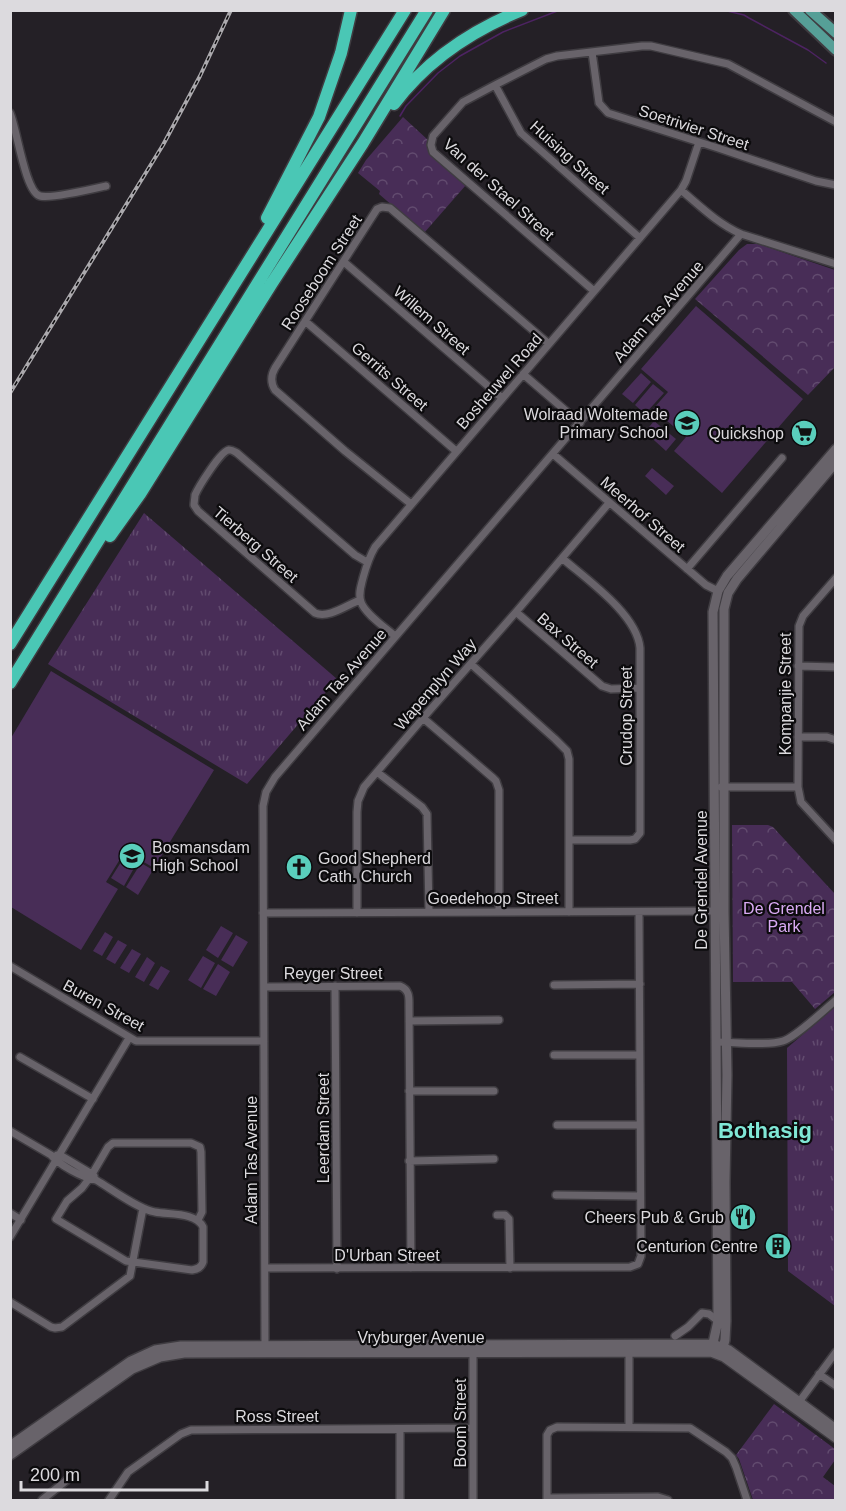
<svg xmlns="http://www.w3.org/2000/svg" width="846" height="1511" font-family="Helvetica,sans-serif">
<defs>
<pattern id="grass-tufts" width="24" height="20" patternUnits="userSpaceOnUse" patternTransform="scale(1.5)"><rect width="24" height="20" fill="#482d57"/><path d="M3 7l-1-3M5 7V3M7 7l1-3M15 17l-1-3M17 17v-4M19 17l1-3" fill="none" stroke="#624b6f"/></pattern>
<pattern id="park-crowns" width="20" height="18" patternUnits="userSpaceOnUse" patternTransform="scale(1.5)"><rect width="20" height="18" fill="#482d57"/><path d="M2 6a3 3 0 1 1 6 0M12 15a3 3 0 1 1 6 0" fill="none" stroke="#624b6f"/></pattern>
</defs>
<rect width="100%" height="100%" fill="#242026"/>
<path fill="url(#grass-tufts)" d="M144,513l193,166 -90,105 -199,-120z
M835,1007v299l-47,-35 -1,-223z"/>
<path fill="url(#park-crowns)" d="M403,117l25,23v8l3,7 35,30 -42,48 -45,-39 1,-3 -22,-18 8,-13z
M747,244h11l77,26v97l-27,28 -113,-96 44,-49z
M732,825h36l5,2 62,67v98l-20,17 -23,-27h-59z
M774,1404l61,45v11l-12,17 12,9v14h-82l-14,-41 -3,-4z"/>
<path fill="#482d57" d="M696,306l107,93 -81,94 -48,-42 12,-14 -33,-28 15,-17 -27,-23z
M641,373l10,9 -18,21 -11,-9z
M653,384l11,9 -19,21 -10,-9z
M654,421l22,18 -10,12 -21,-19z
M652,468l22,18 -8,9 -21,-19z
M51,671l163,99 -60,98 -29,-17 -19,31 12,7 -37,61 -70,-43v-169z
M126,854l12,7 -14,25 -13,-8z
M141,863l12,7 -15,25 -12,-8z
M221,926l12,7 -15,25 -12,-8z
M105,932l8,5 -11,19 -9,-5z
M236,935l12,7 -15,25 -12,-7z
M118,940l9,5 -12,19 -9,-5z
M132,949l9,5 -12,19 -9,-5z
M203,956l12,7 -14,25 -13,-8z
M147,957l8,6 -11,19 -9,-5z
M218,964l12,8 -14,24 -13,-7z
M161,966l9,5 -12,19 -9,-5z"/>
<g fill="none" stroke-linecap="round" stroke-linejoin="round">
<path stroke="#4d2362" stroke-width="1.5" d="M723,10l21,5 5,3 59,32 18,13
M400,116l6,-10 32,-33 22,-17 43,-24 57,-22"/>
<defs>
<path id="street" d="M592,52l7,51 9,10 110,35 98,33 20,4
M495,85l26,48 119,105
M10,113c7,16 15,79 30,83 11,3 53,-7 66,-10
M681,190c19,16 37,34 60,44l95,30
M344,262l158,136
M594,291l-161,-139 -2,-7 2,-9 30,-34 32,-17 51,-26 11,-3 85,-10h9l77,18 108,58
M305,321l151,130
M523,374l57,49
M553,454l153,131 12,6
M411,504l-66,-53 -70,-61c-5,-8 -4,-15 0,-22l102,-159 5,-2 8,1 159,136
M562,558c24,21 75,56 78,90v185l-5,6 -5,1h-60
M687,569l95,-111
M360,600c-13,5 -32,19 -45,13l-117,-102 -4,-6c0,-2 1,-8 1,-10 3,-7 26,-45 34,-45 2,-1 6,2 8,3l118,102 12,7
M516,612l86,74 9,3 28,-1
M395,636c-9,-8 -30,-22 -34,-34 -3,-8 0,-16 2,-24 3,-11 6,-21 12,-31l306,-357 5,-9 13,-39
M471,664l84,75 12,12 2,8v153
M798,666l38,1
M423,718l70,60 3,3 3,9v121
M798,737h29l9,3
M377,772l45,35 5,7 2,98
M721,787h77l3,15 35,38
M798,787l1,-161 4,-10 33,-38
M263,913l457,-2
M357,913v-101l1,-11 6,-14 66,-77 86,-98 93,-109
M10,966l126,75h128
M554,985l86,-1
M335,986l2,283
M264,987l136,-1c10,4 9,12 9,20l2,262
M409,1021l90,-1
M717,1042c17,0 51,4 66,-1 13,-4 41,-31 53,-41
M554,1055h85
M20,1057l73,42
M409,1091h85
M557,1125h83
M10,1131l41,24c8,10 32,23 45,25 14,8 43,30 59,32 14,3 41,0 48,15v35c-2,6 -6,7 -11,8l-66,-9 -70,-42 11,-18 15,-13 9,-12 17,-29 5,-4h78l9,4 1,5 1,60 -4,8
M57,1155h3l32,19 2,2
M409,1161l85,-2
M556,1195l84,1
M10,1213l11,7
M497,1215h8l4,4 1,49
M10,1237l119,-199
M265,1268l365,-1 8,-3 3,-8 -2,-344
M10,1302l41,25 4,1 7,-1 68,-51 13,-68
M675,1336l13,-9 14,-14 7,1 9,7
M265,1349l-2,-543 3,-14 9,-15 466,-543
M629,1349v78
M473,1350v150
M819,1374l17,12
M799,1402l37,-50
M400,1429v71
M547,1498l111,-1 10,3
M44,1500h-2l25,-20
M109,1500l19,-28 53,-38 10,-4 282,-2
M547,1500v-65l3,-5 7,-3 133,1 36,24 6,6 4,9 11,33"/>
<path id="secondary" d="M711,1352l7,-31 -5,-709 5,-21 9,-15 109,-127
M721,1355l4,-15 1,-19 -1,-139 2,-107 -3,-164v-302l4,-16 9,-14 99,-117
M10,1446l121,-85 24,-11 26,-4 532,-2 16,6 107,79
M10,1455l122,-86 28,-12 24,-4 527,-1 13,5 112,81"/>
<path id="primary" d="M794,10l42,40
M810,10l26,23"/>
<path id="highway" d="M394,104c32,-43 79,-74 128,-94
M267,218l52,-101 22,-64 10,-43
M110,536l30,-42 132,-211 91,-140 81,-133
M10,644l395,-634
M10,683l417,-673"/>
</defs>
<use href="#street" stroke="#3f3c41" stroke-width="10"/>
<use href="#secondary" stroke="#3f3c41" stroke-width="12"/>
<use href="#primary" stroke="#3f3c41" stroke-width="14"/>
<use href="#highway" stroke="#3f3c41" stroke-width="15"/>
<use href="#street" stroke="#68636a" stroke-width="7"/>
<use href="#secondary" stroke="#68636a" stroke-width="9"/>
<use href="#primary" stroke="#569f97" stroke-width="10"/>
<use href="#highway" stroke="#4ac7b5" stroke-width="12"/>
<defs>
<path id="rail" d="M10,393l153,-248 37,-69 31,-66"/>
</defs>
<use href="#rail" stroke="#aba9ad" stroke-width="4"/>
<use href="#rail" stroke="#0c0b0d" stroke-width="1.5" stroke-dasharray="4.5" stroke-linecap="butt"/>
</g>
<defs>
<symbol id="school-disc" viewBox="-11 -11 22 22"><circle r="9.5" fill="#5acebc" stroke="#0c0b0d"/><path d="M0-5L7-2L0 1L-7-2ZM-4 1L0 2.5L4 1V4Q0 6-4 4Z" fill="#111"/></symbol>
<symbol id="supermarket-disc" viewBox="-11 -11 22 22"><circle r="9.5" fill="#5acebc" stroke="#0c0b0d"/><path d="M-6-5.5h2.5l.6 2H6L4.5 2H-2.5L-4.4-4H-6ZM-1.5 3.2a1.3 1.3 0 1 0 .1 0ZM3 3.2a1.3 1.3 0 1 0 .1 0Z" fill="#111"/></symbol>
<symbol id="church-disc" viewBox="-11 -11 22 22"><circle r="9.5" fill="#5acebc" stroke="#0c0b0d"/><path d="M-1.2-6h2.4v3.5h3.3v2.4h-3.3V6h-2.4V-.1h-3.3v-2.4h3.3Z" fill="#111"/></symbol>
<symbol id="restaurant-disc" viewBox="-11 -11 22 22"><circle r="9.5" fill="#5acebc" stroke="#0c0b0d"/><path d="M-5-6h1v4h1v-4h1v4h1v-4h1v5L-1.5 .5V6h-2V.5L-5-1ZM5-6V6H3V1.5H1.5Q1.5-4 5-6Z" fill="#111"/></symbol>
<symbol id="building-disc" viewBox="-11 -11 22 22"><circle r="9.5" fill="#5acebc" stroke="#0c0b0d"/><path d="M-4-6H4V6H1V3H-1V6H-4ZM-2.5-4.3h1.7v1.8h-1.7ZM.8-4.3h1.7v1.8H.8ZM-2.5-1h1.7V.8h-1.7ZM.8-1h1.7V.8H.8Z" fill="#111"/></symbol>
</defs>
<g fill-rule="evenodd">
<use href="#school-disc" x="672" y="408" width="30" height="30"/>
<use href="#supermarket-disc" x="789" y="418" width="30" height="30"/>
<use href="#school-disc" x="117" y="841" width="30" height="30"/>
<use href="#church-disc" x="284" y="852" width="30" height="30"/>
<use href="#restaurant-disc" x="728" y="1202" width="30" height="30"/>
<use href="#building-disc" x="763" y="1231" width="30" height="30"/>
</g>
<g text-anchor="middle" stroke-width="4.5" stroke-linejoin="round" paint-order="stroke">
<g font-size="16" fill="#dcdade" stroke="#0c0b0d">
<text transform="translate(694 127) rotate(18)" y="6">Soetrivier Street</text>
<text transform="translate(570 157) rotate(42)" y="6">Huising Street</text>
<text transform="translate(499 189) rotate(42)" y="6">Van der Stael Street</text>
<text transform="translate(321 272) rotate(-57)" y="6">Rooseboom Street</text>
<text transform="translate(658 311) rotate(-49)" y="6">Adam Tas Avenue</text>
<text transform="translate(432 320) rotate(41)" y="6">Willem Street</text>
<text transform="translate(390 376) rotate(41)" y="6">Gerrits Street</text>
<text transform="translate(499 381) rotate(-49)" y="6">Bosheuwel Road</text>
<text transform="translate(643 514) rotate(41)" y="6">Meerhof Street</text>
<text transform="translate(256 544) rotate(41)" y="6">Tierberg Street</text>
<text transform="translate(568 640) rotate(41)" y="6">Bax Street</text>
<text transform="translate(341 679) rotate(-49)" y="6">Adam Tas Avenue</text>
<text transform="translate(435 684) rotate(-49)" y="6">Wapenplyn Way</text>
<text transform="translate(785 694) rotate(-90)" y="6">Kompanjie Street</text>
<text transform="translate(626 716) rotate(-90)" y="6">Crudop Street</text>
<text transform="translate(701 880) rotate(-90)" y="6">De Grendel Avenue</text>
<text x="493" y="904">Goedehoop Street</text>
<text x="333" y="979">Reyger Street</text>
<text transform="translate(104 1005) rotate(29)" y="6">Buren Street</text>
<text transform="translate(323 1128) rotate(-90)" y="6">Leerdam Street</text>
<text transform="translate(251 1160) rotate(-90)" y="6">Adam Tas Avenue</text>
<text x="387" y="1261">D'Urban Street</text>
<text x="421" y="1343">Vryburger Avenue</text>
<text x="277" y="1422">Ross Street</text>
<text transform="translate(460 1423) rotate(-90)" y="6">Boom Street</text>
</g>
<g font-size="16" fill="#dcdade" stroke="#0c0b0d" text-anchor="end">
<text x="668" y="420">Wolraad Woltemade<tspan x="668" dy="18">Primary School</tspan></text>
<text x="784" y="439">Quickshop</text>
<text x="152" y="853" text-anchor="start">Bosmansdam<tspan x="152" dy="18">High School</tspan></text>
<text x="318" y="864" text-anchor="start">Good Shepherd<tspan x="318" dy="18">Cath. Church</tspan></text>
<text x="724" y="1223">Cheers Pub &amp; Grub</text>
<text x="758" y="1252">Centurion Centre</text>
</g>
<g font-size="16" fill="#daabf5" stroke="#0c0b0d">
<text x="784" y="914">De Grendel<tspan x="784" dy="18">Park</tspan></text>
</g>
<g font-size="22" font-weight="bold" fill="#80e7d6" stroke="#0c0b0d">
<text x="765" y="1138">Bothasig</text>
</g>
</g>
<rect width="846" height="1511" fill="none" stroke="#dcdade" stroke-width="24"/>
<path d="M21 1481v9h186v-9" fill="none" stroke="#dcdade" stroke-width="3"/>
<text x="30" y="1481" font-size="18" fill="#dcdade" stroke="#0c0b0d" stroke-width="4.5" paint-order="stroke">200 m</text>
</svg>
